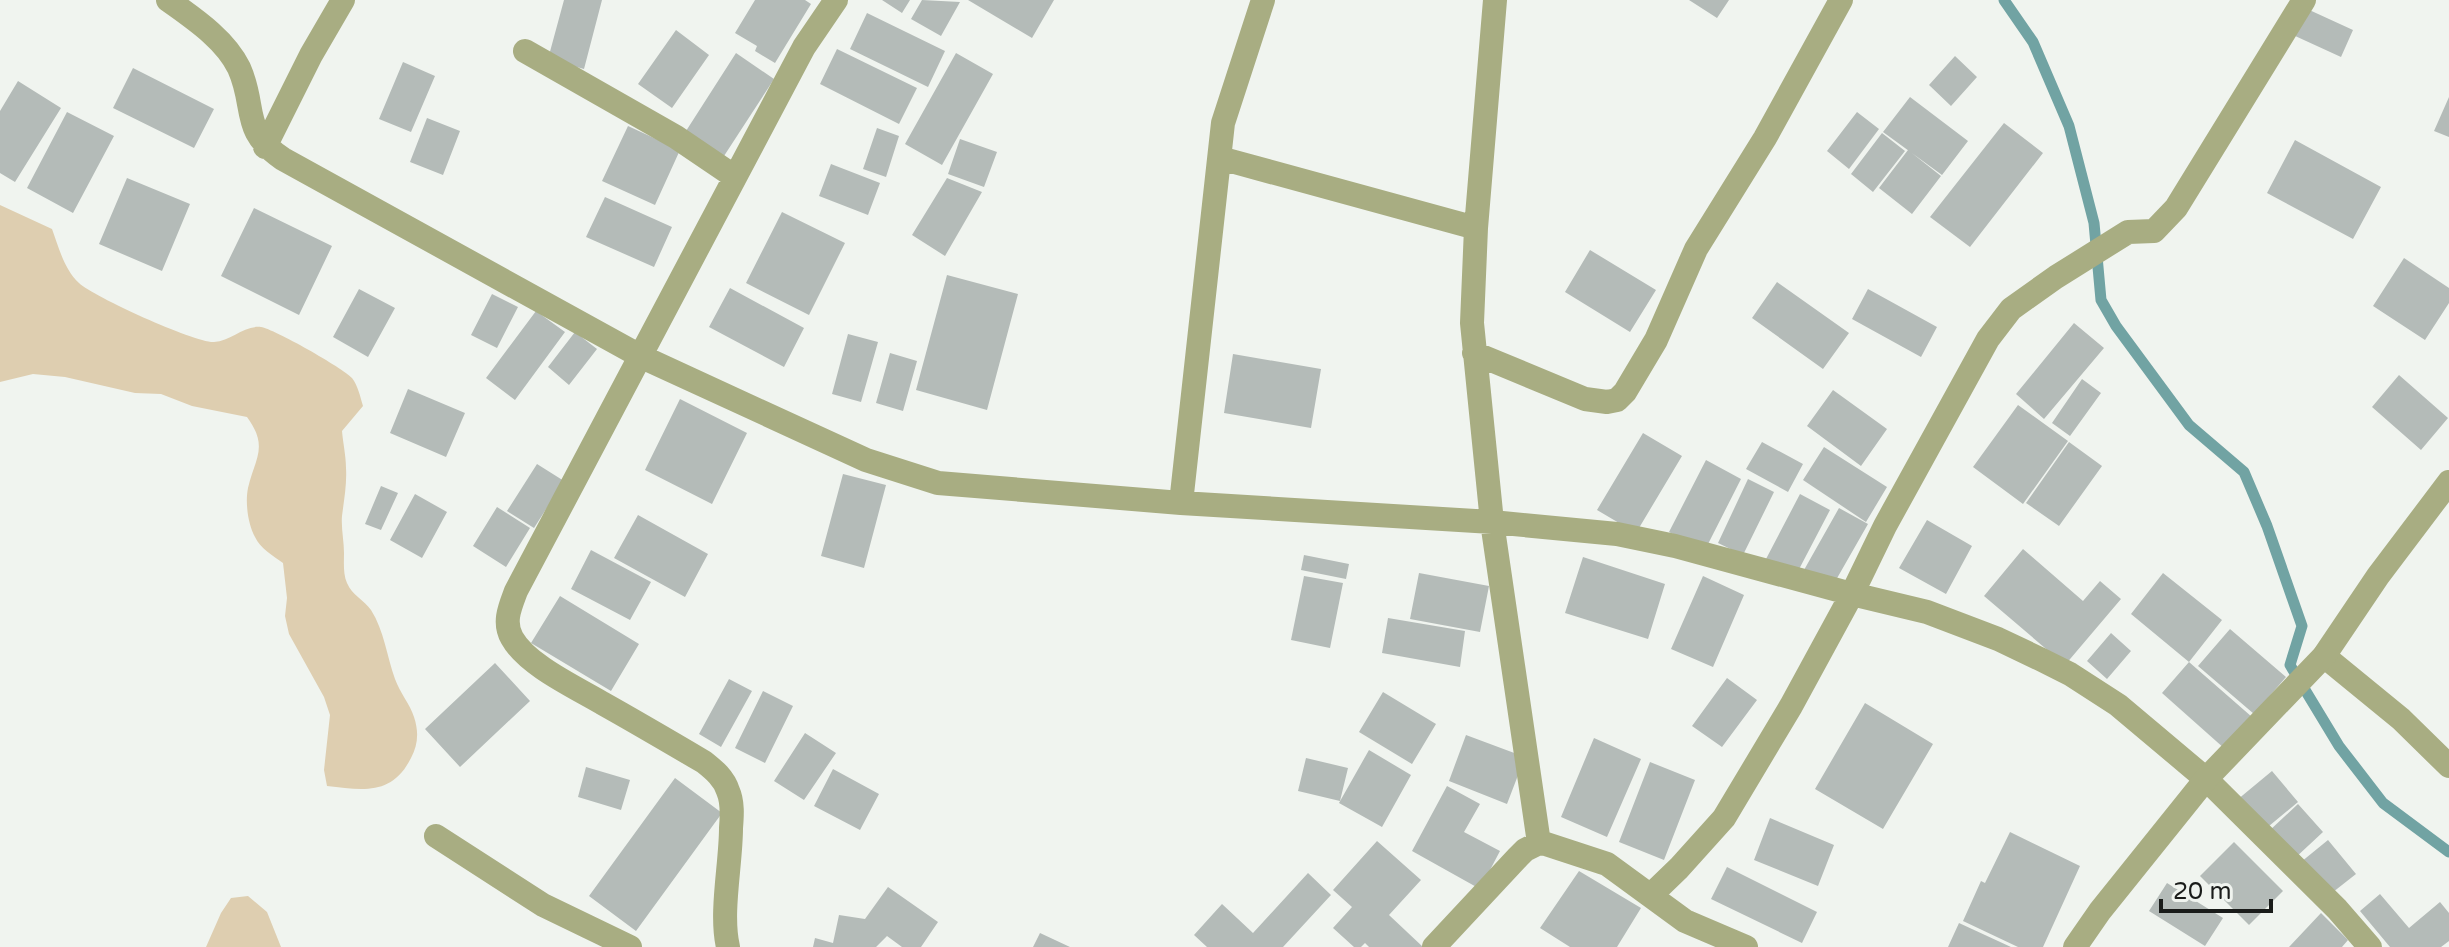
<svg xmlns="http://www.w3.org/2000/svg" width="2449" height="947" font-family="'Varela Round',sans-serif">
<rect width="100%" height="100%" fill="#f0f4ef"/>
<path fill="#deceb0" d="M0,205l52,24c7,19 12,40 27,54 15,14 116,60 135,59 17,-1 30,-17 47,-15 13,2 82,41 91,51 6,8 8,18 11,28l-21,25c1,12 4,25 4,37 1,16 -2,32 -4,48 -1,12 2,25 2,37 0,10 -1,21 3,30 5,12 17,17 24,27 13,20 16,47 24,69 5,14 15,25 19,38 5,15 4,28 -3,41 -19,38 -48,32 -84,28l-3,-16 6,-55 -6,-18 -35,-63 -4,-18 2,-18 -4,-35c-10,-7 -23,-15 -28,-26 -7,-13 -10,-34 -7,-49 7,-30 21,-41 -1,-71l-55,-11 -31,-12 -26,-1 -70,-16 -32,-3 -33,8z
M248,896l19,16 14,35h-75l15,-34 10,-15z"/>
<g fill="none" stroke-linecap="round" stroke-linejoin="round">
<path stroke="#71a3a3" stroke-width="11" d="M2004,0l29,42 36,84 25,97 7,77 15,26 73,99 55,47 23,54 35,100 -12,39 49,81 44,57 66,49"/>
</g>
<path fill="#b4bbb8" d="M564,0h38l-18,69 -36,-10z
M755,0h50l6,4 -36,59 -20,-12 2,-5 -22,-13z
M882,0h28l-8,13z
M922,0l38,2 -19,34 -30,-17z
M968,0h86l-22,38z
M1689,0h40l-12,18z
M2305,8l48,22 -12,27 -48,-22z
M867,13l78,38 -17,36 -78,-38z
M676,30l33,25 -37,53 -34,-24z
M837,49l80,39 -18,36 -79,-40z
M736,53l38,26 -50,77 -38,-25z
M956,53l37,21 -51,91 -37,-21z
M1955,56l22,21 -26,29 -22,-21z
M403,62l32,14 -24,56 -32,-13z
M133,68l81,41 -20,39 -81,-40z
M18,81l43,27 -46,74 -15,-9v-62z
M1910,97l58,44 -26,34 -59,-43z
M2449,97v40l-15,-6z
M67,112l47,24 -41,77 -46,-25z
M1857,112l22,17 -30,40 -22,-18z
M427,118l33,13 -17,44 -33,-13z
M2004,123l39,30 -73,94 -40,-30z
M628,126l52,24 -25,55 -53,-24z
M877,128l22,8 -13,41 -23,-8z
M1882,133l23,18 -32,41 -22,-18z
M960,139l37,13 -13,35 -36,-13z
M2295,140l86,47 -28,52 -86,-46z
M1908,150l33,26 -29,38 -33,-26z
M831,164l49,19 -12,32 -49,-19z
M127,178l63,26 -28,67 -63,-27z
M947,178l35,14 -37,64 -33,-21z
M605,197l67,30 -18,40 -68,-30z
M254,208l78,38 -33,69 -78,-39z
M782,212l63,31 -36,72 -63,-32z
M1590,250l66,40 -26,42 -65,-40z
M2404,258l45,30v15l-24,37 -52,-34z
M947,275l71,19 -31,116 -71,-20z
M1777,282l72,51 -26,36 -71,-51z
M730,288l74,40 -20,39 -75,-40z
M359,289l36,19 -27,49 -35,-20z
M1868,289l69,38 -16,30 -69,-38z
M492,294l26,13 -21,41 -26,-13z
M536,311l29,21 -50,68 -29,-22z
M2074,323l30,25 -60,71 -28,-25z
M575,332l22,17 -28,36 -21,-18z
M848,334l30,8 -17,60 -29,-8z
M890,353l27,8 -14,50 -27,-8z
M1233,354l88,15 -10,59 -87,-15z
M2399,375l49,43 -27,32 -49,-43z
M2082,379l19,14 -31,43 -18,-13z
M408,389l57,24 -19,44 -56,-24z
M1833,390l54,39 -26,37 -54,-40z
M680,399l67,34 -35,71 -67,-34z
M2018,405l50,36 -45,63 -50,-37z
M1643,433l39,23 -46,77 -39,-23z
M1762,442l41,22 -15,28 -42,-23z
M2069,442l33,24 -43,60 -33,-23z
M1824,447l63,40 -21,35 -63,-42z
M1706,460l35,19 -36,71 -36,-18z
M537,464l27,17 -30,47 -27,-17z
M843,474l43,11 -22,83 -43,-12z
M1748,479l26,13 -31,63 -25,-12z
M381,486l17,7 -17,37 -16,-6z
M415,494l32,18 -25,46 -32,-18z
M1800,494l30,16 -34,65 -30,-16z
M497,507l33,21 -24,39 -33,-21z
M1839,508l29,16 -36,63 -28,-17z
M638,515l70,39 -23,43 -71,-39z
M1927,520l45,26 -26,48 -47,-26z
M2023,549l60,52 17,-20 21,18 -56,66 -81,-69z
M591,550l60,32 -21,38 -59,-31z
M1304,555l45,9 -3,15 -45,-9z
M1583,557l82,27 -17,55 -83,-26z
M1419,573l70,13 -9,46 -70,-13z
M2163,573l59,47 -33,42 -58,-48z
M1304,576l39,7 -13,65 -39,-8z
M1703,576l41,19 -31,72 -42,-18z
M560,596l79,48 -28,47 -80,-48z
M1388,618l77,13 -5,36 -78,-14z
M2230,629l56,48 -32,37 -56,-48z
M2111,633l20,18 -24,28 -20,-18z
M2189,662l63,55 -27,32 -63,-56z
M495,663l35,38 -70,66 -35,-38z
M1727,678l30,22 -35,47 -30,-21z
M729,679l23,12 -31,56 -22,-13z
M763,691l30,15 -28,57 -30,-15z
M1383,692l53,32 -24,40 -53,-32z
M1865,703l68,41 -50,85 -68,-40z
M805,733l31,20 -32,47 -30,-19z
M1466,735l59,22 -18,47 -58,-23z
M1594,738l47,21 -34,78 -46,-20z
M1369,750l42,25 -29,52 -43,-24z
M1306,758l42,10 -8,33 -42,-10z
M1650,762l45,18 -31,80 -45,-18z
M586,767l44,13 -9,30 -43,-13z
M833,769l46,25 -19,36 -46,-24z
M2272,771l26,31 -35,29 -26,-31z
M675,778l47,35 -86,118 -47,-35z
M1447,786l33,18 -16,28 36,19 -20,38 -68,-38z
M2298,804l25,28 -29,27 -25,-28z
M1770,818l64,27 -16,41 -64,-26z
M2010,832l70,34 -37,81h-25l-55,-26 18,-40 4,2z
M2328,840l28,34 -28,22 -27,-34z
M1377,841l44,39 -32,35 34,32h-54l-4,-4 -4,4h-7l-21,-19 19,-21 -19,-17z
M2234,842l49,49 -34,34 -49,-49z
M1727,867l90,45 -15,31 -91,-44z
M1579,871l62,37 -24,39h-47l-30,-19z
M1308,873l23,22 -48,52h-76l-13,-12 28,-31 31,29z
M2167,883l56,35 -18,28 -56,-35z
M888,887l50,35 -17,25h-19l-15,-11 -11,11h-63l2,-9 18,5 6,-28 26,4z
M2380,894l29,34 31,-26 9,11v28l-8,6h-51l-30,-36z
M2321,913l27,27 -6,7h-53z
M1959,923l52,24h-63z
M1040,933l30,14h-37z"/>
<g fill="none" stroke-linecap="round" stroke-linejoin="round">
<path stroke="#a8ad82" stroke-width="24" d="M168,0c25,18 57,39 71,68 18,40 1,62 44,91l359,198 224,103 72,23 243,20 311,19 125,12 58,12 177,48 75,18 71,27 42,20 30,15 48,31 88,74 131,130 33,38
M1495,0l-19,228 -4,95 20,199 47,321
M525,51l151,86 59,40
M265,147l46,-92 32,-55
M1220,158l256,70
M1474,353l111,46 22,3 10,-2 8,-8 31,-52 40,-91 69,-111 76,-138
M1181,503l42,-380 40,-123
M2324,656l77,63 48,47
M436,836l107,69 87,42
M1651,895l28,-27 45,-50 67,-112 61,-112 33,-68 103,-187 23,-30 45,-32 72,-45 26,-1 22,-23 128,-208
M728,947c-8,-34 3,-83 3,-119 1,-12 2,-26 -3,-37 -4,-13 -14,-21 -24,-29 -34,-20 -68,-40 -102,-59 -27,-16 -75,-38 -90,-65 -9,-16 -2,-31 4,-47l288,-544 32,-47
M1434,947l84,-90 7,-7 14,-7 7,1 61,20 78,57 61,26"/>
<path stroke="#a8ad82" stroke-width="24" d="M2075,947l25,-36 106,-132 118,-123 54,-80 71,-94"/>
</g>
<path d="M2161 899v12h110v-12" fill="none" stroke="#1a1c1a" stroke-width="4"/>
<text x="2173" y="899" font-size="24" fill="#1a1c1a" stroke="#f0f4ef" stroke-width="6" paint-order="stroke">20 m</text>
</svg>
